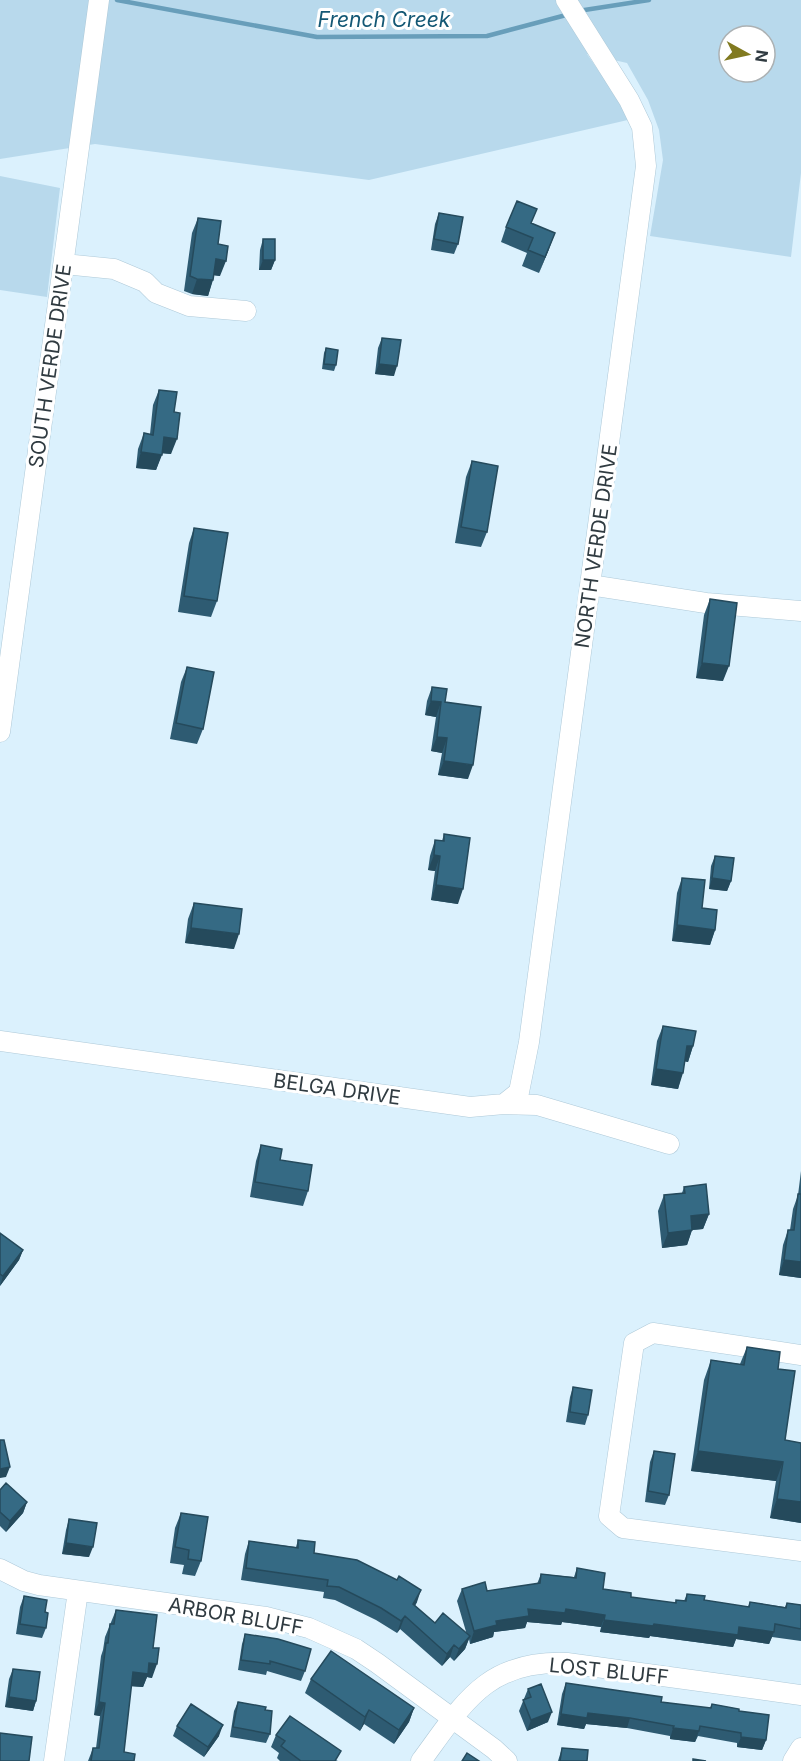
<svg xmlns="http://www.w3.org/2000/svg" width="801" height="1761" font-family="Inter,sans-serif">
<rect width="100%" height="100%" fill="#dbf1fd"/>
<path fill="#b8d9ec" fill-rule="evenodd" d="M0,0h801v173l-10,84 -141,-21 13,-76 -4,-30 -11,-30 -21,-37 -40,-9 45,65 -263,61 -274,-36 -95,15zM729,36h36v36h-36z
M0,176l60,12 -13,109 -47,-7z"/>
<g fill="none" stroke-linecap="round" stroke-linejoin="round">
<path stroke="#689eba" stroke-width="4.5" d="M117,0l200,37 170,-1 83,-22
M578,11l71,-11"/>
<defs>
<path id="minor" d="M64,264l50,5 31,13 11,11 33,13 57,5
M590,585l116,18 95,8
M0,732l99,-732
M0,1041l470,66 34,-3 33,1 132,39
M504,1104l15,-12 10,-50 117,-876 -4,-39 -13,-27 -63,-100
M801,1355l-148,-22 -19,10 -25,173 14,12 178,23
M0,1569l24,12 15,4 227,32 43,11 47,21 21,14 117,86 13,12
M54,1761l24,-170
M421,1761c43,-58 65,-101 146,-98l234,32
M793,1761l8,-13"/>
</defs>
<use href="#minor" stroke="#aec9d8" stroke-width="21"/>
<use href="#minor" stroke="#fff" stroke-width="20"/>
</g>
<path fill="#2e5b72" d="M439,213l19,31 -4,10 -23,-4 4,-26z
M198,218l20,26 2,32 -6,-1 -6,21 -16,-2 -8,-3 8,-58z
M531,223l18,26 -10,24 -17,-7 5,-13 -26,-11 5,-15z
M263,239l12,21 -4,10h-12l1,-20z
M382,338l12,38 -19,-2 3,-26z
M326,348l10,17 -2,6 -12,-2 2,-16z
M159,390l15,22 -3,42 -9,-1 -6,17 -20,-2 2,-19 6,-16 6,1 3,-29z
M472,461l15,71 -6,15 -26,-4 11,-66z
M194,528l23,73 -6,16 -33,-5 11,-69z
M710,599l13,82 -27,-3 8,-63z
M187,667l16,62 -6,15 -27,-5 11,-57z
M432,687l13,15 23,77 -30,-4 4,-22 -11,-2 5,-34 -11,-2 2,-14z
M444,834l14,70 -27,-4 4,-29 -7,-1 2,-14 5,-16 7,1z
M715,856l16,25 -4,10 -18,-2 2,-23z
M682,878l33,52 -5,15 -38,-4 5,-48z
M194,903l40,46 -49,-6 3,-24z
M663,1026l30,20 -5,16 -3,-1 -7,28 -27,-4 6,-44z
M261,1145l19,15 28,31 -5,15 -53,-9 6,-36z
M801,1171v107l-22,-3 4,-30 5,-15h2l3,-21 5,-14z
M684,1187l25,27 -6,15 -11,1 -5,15 -25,3 -4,-37 6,-16 18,-2z
M0,1233l23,17 -4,10 -19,26z
M747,1347l31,22 7,71 16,3v80l-31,-5 6,-37 -85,-10 13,-91 7,-20 29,4z
M573,1387l15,28 -3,10 -19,-3 4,-25z
M654,1451l15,44 -4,10 -20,-3 5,-40z
M0,1490l27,12 -4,11 -17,19 -6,-6z
M181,1513l20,48 -6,15 -13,-2 2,-9 -14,-2 5,-35z
M69,1519l20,38 -27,-3 4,-24z
M298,1540l16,13 103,49 -2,4 20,17 32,12 -10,-34 5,-12 25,2 50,-7 4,-10 33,3 3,-9 26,21 28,8 44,6 1,-3 8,1 3,-7 17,6 44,7 2,-5 35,5 2,-4 14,2v36l-29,-4 -3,7 -33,-5 -3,8 -83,-11 -1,2 -49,-6 1,-5 -39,-5 -1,3 -34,-3 -2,6 -31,4 -1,5 -23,7 -1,-5 -4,10 -11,12 -4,-4 -8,9 -42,-37 -3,4 -21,-13 -41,-20 -12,-2 1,-6 -83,-12 4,-26 4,-13 47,6z
M24,1596l21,16 1,16 -4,10 -26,-4 4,-27z
M116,1610l37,38 -1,30 -5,-1 -4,10 -12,-1 -7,66 10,9h-46l5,-13h3l4,-32 -6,-1 7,-59 2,-6 2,-13z
M245,1634l60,37 -4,10 -34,-10 -1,4 -28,-5 4,-26z
M13,1669l23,32 -3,10 -28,-4 4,-28z
M311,1679l103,29 -5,14 -15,22 -30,-20 -4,7 -55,-38z
M566,1683l95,19 49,6 2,-4 27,7 27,29 -4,10 -25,-3v-4l-39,-7 -3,6 -25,-3v-3l-43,-8 -41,-4 -2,5 -27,-4 5,-31z
M528,1689l20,33 -21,9 -8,-20z
M238,1702l32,32 -4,9 -36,-6 4,-26z
M177,1726l42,10 -15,21 -31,-21z
M276,1735l62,26h-58l-3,-3 2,-5 -8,-6z
M562,1748l25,13h-29z"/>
<path fill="#254a5c" d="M555,233l-6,16 -10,24 6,-16z
M216,259l10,2 -6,15 -9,-1z
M263,260h12l-4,10h-12z
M197,279l16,1 -5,16 -16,-2z
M379,364l18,2 -3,10 -19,-2z
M164,437l13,2 -6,15 -12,-1z
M141,452l21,3 -6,15 -20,-2z
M702,663l27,3 -6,15 -27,-3z
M431,701l10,1 -5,15 -11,-2z
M437,737l10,1 -5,15 -11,-2z
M444,761l29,4 -5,14 -30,-4z
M434,855l6,1 -5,15 -7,-1z
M712,878l19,3 -4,10 -18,-2z
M436,885l27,4 -5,15 -27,-4z
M677,925l38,5 -5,15 -38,-4z
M191,928l48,6 -5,15 -49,-6z
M687,1046h6l-5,16 -6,-1z
M656,1069l27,4 -5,16 -27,-4z
M709,1214l-6,15 -11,1 -5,15 -25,3 6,-15 23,-17z
M23,1250l-4,10 -19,26 3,-10z
M784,1260l17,2v16l-22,-3z
M698,1451l85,11 -7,19 -85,-10z
M10,1467l-4,10 -6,1v-9z
M777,1499l24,3v21l-31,-5z
M27,1502l-4,11 -17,19 4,-11z
M66,1543l27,4 -4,10 -27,-3z
M421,1590l-4,12 -9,14 5,-12z
M528,1609h38l39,6 -4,12 -39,-5 -1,3 -34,-3 -2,6 -31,4 -1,5 -23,7 4,-13 22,-10z
M405,1616l-5,13 -3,4 4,-12z
M604,1620l50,4 85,3 35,5 -5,12 -33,-5 -3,8 -83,-11 -1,2 -49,-6z
M470,1636l-5,13 -11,12 5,-12z
M454,1645l-4,12 -8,9 5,-12z
M149,1663l8,1 -5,14 -5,-1 -4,10 -15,-1 5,-14z
M9,1697l27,4 -3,10 -28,-4z
M99,1702l6,1 -5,13 -6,-1z
M414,1708l-5,14 -15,22 5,-14z
M369,1710l-5,14 -4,7 5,-14z
M552,1712l-4,10 -21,9 4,-11z
M588,1713l42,5 -3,10 -41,-4 -2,5 -27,-4 4,-11z
M223,1725l-4,11 -15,21 4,-10z
M673,1728l26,3 -4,11 -25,-3z
M741,1737l25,3 -4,10 -25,-3z"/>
<path fill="#356a84" stroke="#254a5c" stroke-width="1.5" d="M517,201l20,8 -6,14 24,10 -10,24 -17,-7 5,-12 -27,-11z
M439,213l24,4 -5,27 -24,-5z
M198,218l23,3 -3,23 10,2 -2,15 -10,-2 -3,21 -16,-1 -7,-3z
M263,239h12v21h-12z
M382,338l19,2 -4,26 -18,-2z
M326,348l12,2 -2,15 -12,-1z
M159,390l18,2 -3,20 6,1 -3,26 -13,-2 -2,18 -21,-3 3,-19 9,2z
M472,461l26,5 -11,66 -26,-5z
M194,528l34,5 -11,68 -33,-5z
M710,599l27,4 -8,63 -27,-3z
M187,667l27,5 -11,57 -27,-6z
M432,687l15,2 -2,13 36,5 -8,58 -29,-4 3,-23 -10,-1 4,-35 -10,-1z
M444,834l26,4 -7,51 -27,-4 4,-29 -6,-1 1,-15 9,1z
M715,856l19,2 -3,23 -19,-3z
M682,878l23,2 -3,28 15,2 -2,20 -38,-5z
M194,903l48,6 -3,25 -48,-6z
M663,1026l33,5 -3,15h-6l-4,27 -27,-4z
M261,1145l21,4 -2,11 32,5 -4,26 -53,-9z
M706,1184l3,30 -18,2 1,14 -24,3 -4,-38 21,-2 -1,-6z
M798,1194h3v68l-17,-2 4,-30h6z
M0,1233l23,17 -20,26 -3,-2z
M747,1347l33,5 -2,17 17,2 -10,69 16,3v59l-24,-3 6,-37 -85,-11 13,-91 33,5z
M573,1387l19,3 -4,25 -18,-3z
M0,1440h4l6,27 -10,2z
M654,1451l21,3 -6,41 -21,-4z
M6,1483l21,19 -17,19 -10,-9v-22z
M181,1513l27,4 -7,44 -13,-2 1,-9 -14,-3z
M69,1519l28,4 -4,24 -27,-4z
M298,1540l17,2 -1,11 43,7 40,20 2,-4 22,14 -8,14 22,19 8,-10 27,23 -11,13 -5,-4 -7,9 -42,-38 -4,5 -20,-13 -42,-21 -12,-1 1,-6 -82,-12 3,-27 49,7z
M577,1568l28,5 -2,16 28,4v4l45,6v-3l10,1 1,-7 18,2 -1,4 45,7 1,-5 36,6 1,-5 14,2v24l-26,-5 -1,8 -35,-5 -1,8 -84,-11 -1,2 -49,-6 1,-5 -39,-6 -1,4 -37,-4 1,7 -33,5 1,4 -23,6 -12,-42 23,-7 2,9 53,-8 1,-9 35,4z
M24,1596l23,4 -2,12 3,1 -2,15 -26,-4z
M116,1610l41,5 -4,33h6l-2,16 -8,-1 -1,11 -15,-2 -9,80 11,2 -1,7h-43l2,-13h6l6,-45 -6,-1 7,-59h2l2,-19h4z
M245,1634l33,5 33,10 -6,22 -35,-10v3l-29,-4z
M331,1651l83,57 -15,22 -30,-20 -4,7 -54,-38z
M13,1669l27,3 -4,29 -27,-4z
M566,1683l96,14 -1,5 50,6 1,-4 27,5v2l30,4 -3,25 -25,-3v-4l-41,-7 -1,5 -26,-3 1,-2 -44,-8 -42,-5 -1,5 -26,-4z
M541,1684l11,28 -21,8 -8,-20 8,-3 -3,-8z
M238,1702l28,5 -1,3 7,1 -2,23 -37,-7z
M191,1704l32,21 -15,22 -31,-21z
M290,1716l51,35 -6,10h-34l-20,-15 4,-5 -9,-6z
M0,1733l32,4 -3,24h-29z
M562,1748l26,2 -1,11h-27z
M467,1753l12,8h-17z
M693,1759l13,2h-13z"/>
<g text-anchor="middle" stroke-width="6" stroke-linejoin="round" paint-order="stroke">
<g font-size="20" fill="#303b41" stroke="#fff">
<text transform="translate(50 366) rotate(-82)" y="7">SOUTH VERDE DRIVE</text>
<text transform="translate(596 546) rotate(-82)" y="7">NORTH VERDE DRIVE</text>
<text transform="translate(337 1089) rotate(8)" y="7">BELGA DRIVE</text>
<text transform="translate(236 1616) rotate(10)" y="7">ARBOR BLUFF</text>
<text transform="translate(609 1671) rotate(6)" y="7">LOST BLUFF</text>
</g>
<g font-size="21" font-style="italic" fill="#145875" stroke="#fff">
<text x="384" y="27">French Creek</text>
</g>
</g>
<g transform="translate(747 54) rotate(98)"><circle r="28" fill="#ffffff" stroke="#acb1b3" stroke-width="1.5"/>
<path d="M0-4.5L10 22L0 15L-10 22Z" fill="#817a20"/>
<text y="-9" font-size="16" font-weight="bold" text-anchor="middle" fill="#303b41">N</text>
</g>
</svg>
